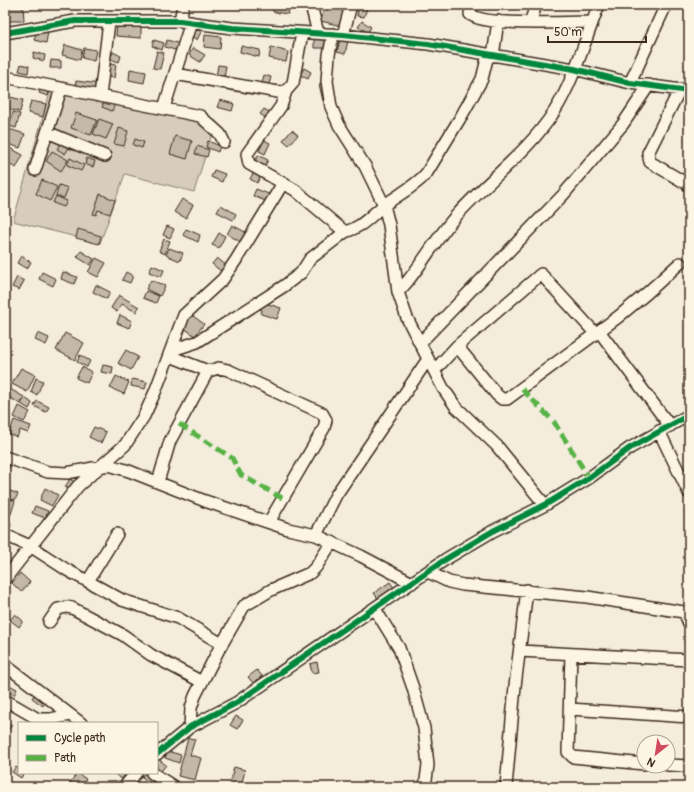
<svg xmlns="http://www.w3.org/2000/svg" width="694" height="792" font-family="Pangolin,sans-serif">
<rect width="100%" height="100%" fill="#f4eddd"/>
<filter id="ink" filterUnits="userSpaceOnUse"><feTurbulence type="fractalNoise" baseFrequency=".025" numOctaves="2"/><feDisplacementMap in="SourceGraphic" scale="8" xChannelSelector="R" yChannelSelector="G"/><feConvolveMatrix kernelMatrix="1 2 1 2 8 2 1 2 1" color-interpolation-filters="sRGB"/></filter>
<g filter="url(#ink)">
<path fill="#d6cdbd" stroke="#887c6e" d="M51,89l165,32 -22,71 -69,-18 -25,69 -87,-22z"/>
<path fill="#c3b9aa" stroke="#3b2a1e" d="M5,5h18l1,16h-19z
M274,5h15l-1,9 -15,-2z
M325,5l14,4 1,-4 7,1 -6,20 -20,-5z
M359,5h9l-4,12 -7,-1z
M362,21l9,6 -3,5 -10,-5z
M117,23l24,2v13l-25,-2z
M198,25l5,3 -6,12 -6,-4z
M37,29l11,3 -2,11 -12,-3z
M205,35l16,2 -1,12 -16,-2z
M314,35h16v13h-16z
M341,35l8,1 -4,18 -8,-2z
M154,40l10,3 -2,7 -10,-4z
M167,40l13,4 -2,7 -13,-4z
M65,45l17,5 -2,10 -18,-5z
M241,46l19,4 -1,7 -19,-5z
M271,47l17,5 -2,10 -17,-4z
M84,48l12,2 -2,11 -12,-3z
M193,48l12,7 -5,7 -11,-7z
M157,51l7,2 -4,16 -7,-1z
M34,52l11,3 -1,6 -11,-3z
M113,52l8,4 -2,6 -9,-3z
M51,60l10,1v7h-11z
M21,64l8,2 -1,7 -9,-2z
M110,64l6,1 -2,13 -7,-1z
M218,65l8,1 -2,12 -8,-1z
M304,68l7,4 -3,7 -8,-4z
M130,69l16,3 -2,11 -15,-3z
M264,75l7,2 -3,11 -7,-1z
M76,81l24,3 -2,7 -23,-3z
M326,82l3,17 -6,2 -4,-17z
M41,86l9,3 -2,7 -9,-3z
M5,96l18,4 -3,12 -15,-4z
M105,100l10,4 -3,7 -10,-4z
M220,100l14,4 -2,7 -15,-4z
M31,101l15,3 -3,13 -15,-4z
M264,109l9,5 -4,6 -9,-6z
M13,112l7,2 -4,14 -7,-2z
M76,113l21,7 -6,15 -20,-7z
M99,119l14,5 -7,15 -13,-5z
M119,128l9,3 -4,15 -10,-2z
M9,129l16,5 -5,14 -15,-5z
M292,130l6,5 -9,10 -6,-5z
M66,135l8,5 -9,14 -8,-5z
M175,136l17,5 -5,18 -17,-5z
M135,139l9,3 -2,6 -9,-3z
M264,140l6,3 -5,11 -6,-3z
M208,141l12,5 -2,6 -12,-5z
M6,146l17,9 -7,13 -11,-6z
M197,146l12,4 -2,7 -12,-3z
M52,151l16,9 -7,11 -15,-10z
M258,155l10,5 -3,6 -10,-5z
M70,158l14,7 -3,6 -14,-6z
M87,158l8,3 -2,6 -8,-3z
M257,166l7,4 -7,13 -7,-4z
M214,170l11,4 -3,8 -11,-5z
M42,180l15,7 -7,14 -14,-7z
M59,185l9,3 -4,10 -8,-2z
M256,189l15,6 -3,7 -15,-6z
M100,194l15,6 -5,14 -12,-4 -2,5 -3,-1z
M56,196l11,5 -3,6 -11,-4z
M182,199l11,6 -7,13 -12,-6z
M221,205l15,9 -3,6 -16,-8z
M232,225l17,9 -5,10 -17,-10z
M167,226l7,3 -4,9 -7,-3z
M78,229l23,7 -2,8 -23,-6z
M186,229l14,6 -2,7 -15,-7z
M219,233l6,3 -6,12 -7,-3z
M164,239l6,2 -5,13 -6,-3z
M169,248l14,5 -3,8 -14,-6z
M81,251l13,8 -4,6 -13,-8z
M21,256l10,6 -4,7 -10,-6z
M96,258l10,5 -8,14 -10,-5z
M217,258l10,8 -5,6 -10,-8z
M152,265l12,5 -3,7 -12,-5z
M42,272l14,7 -3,7 -14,-7z
M63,272l14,5 -3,7 -13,-5z
M126,272l7,4 -3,7 -8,-3z
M17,277l7,4 -5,9 -7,-3z
M151,280l14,6 -5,10 -14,-7z
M96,285l14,7 -3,7 -14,-7z
M146,291l13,5 -3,7 -13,-5z
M119,295l20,12 -3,5 -14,-8 -5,8 -6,-4z
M265,303l16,5 -4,11 -16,-5 1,-4 -2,-1z
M189,313l15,11 -9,12 -15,-11z
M120,315l12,6 -3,7 -12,-5z
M38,333l11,5 -3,7 -11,-5z
M65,333l19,10 -9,17 -19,-10z
M126,350l12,7 -7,13 -13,-7z
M80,355l10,6 -3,6 -10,-5z
M103,365l10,2 -1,7 -11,-2z
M82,367l10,5 -5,11 -11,-5z
M21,368l14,7 -8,17 -15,-8z
M116,376l13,6 -5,12 -14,-6z
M36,378l7,3 -6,14 -6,-3z
M132,379l15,3 -2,7 -14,-3z
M10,389l14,8 -4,7 -14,-9z
M25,398l7,5 -3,6 -8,-5z
M37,401l12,6 -3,5 -12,-6z
M19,406l11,6 -6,10 -10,-5z
M14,420l17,6 -3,7 -8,-3 -3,7 -8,-3z
M94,427l12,5 -5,11 -12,-6z
M5,459l6,3 -6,16z
M70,479l6,4 -5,7 -6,-3z
M45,488l13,7 -6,11 -12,-6z
M5,489l13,5 -3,6 -10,-3z
M5,498l10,3 -4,13 -6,-1z
M35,506l13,5 -3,7 -13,-5z
M5,522l6,2 -2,6 -4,-2z
M20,573l10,9 -9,10 -9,-9z
M390,582l5,7 -16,11 -5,-7z
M15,614l8,7 -4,6 -9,-7z
M317,662l2,10 -7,1 -2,-9z
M257,670l5,6 -9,7 -5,-6z
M5,683l12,6 -3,6 -9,-5z
M38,689l11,7 -6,10 -11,-8z
M236,716l7,4 -6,9 -7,-4z
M6,721l6,4 -7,10v-13z
M188,738l7,1 -5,16 11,3 -6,22 -17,-4z
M167,751l14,4 -2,8 -14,-5z
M157,758l9,7 -15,19 -9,-7 3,-4h12z
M16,767l3,2v4h5l-3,5 -9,-6z
M234,767l11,3 -4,17h-12z
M77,773l9,6 -5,8h-7l-5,-3z
M113,773h13l-4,6z"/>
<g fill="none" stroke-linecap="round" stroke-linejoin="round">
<defs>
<path id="minor" d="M311,5l7,28
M472,5l-2,9c13,13 101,8 122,8
M180,21l3,-16
M530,23l6,-18
M5,33l70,-12h105l52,7 111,7 85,9 146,25 56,14 59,8
M333,34l-4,21 -2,26 4,26 8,18 26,41 19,39 5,20 9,67 9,26 36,70 13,19 41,39 48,59
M343,35l8,-30
M493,56l5,-35
M175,74l103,18 8,-1 7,-8 9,-50
M5,77l195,39 20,18 4,8
M630,83l36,-78
M680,89l-32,64 2,9 39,23
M286,91l-5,15 -34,48 2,10 46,26 50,42c20,-6 25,-17 41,-28 14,-10 29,-18 40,-30l36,-59 20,-36 6,-24
M100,96l9,-74
M164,108l27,-86
M47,132l58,24
M35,170l26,-81
M398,292l9,-10c17,-21 31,-46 49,-66 32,-36 72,-64 98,-104 20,-31 31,-73 45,-107
M599,331l71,95
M420,343l143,-148 60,-71 26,-39
M457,346l40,49 5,4h5l111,-82 29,-24 33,-30
M172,350l25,-8 87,-56 17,-13 9,-14 35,-27
M170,356l38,15
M434,371l23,-25 84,-72 54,59
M659,431l30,62
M5,457l43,15 19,1 42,-8 20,6 76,30 83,28 28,6 45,21 51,27
M158,482l12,-41 38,-70 11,-3 9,2 94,43 4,7 -2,8 -55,94
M5,535l25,11 37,24 55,30 56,18 44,26
M316,535l20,-40 92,-136
M428,572l21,10 14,3 124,12 97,15 5,11
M5,579l73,-93 47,-41 19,-29 11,-24 29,-77 39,-36 13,-19 47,-77
M88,581l29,-47
M375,609l24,39 14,40 11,40 4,37 -3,22
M49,622l9,-13 9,-2 5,1 51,27 28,20 51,27
M520,651l169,9
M571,654l-3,98 5,5 71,7
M5,665l76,58
M5,700l33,19h13l19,-4
M570,709l119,8
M190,727l1,-19 4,-12 23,-45 26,-45 27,-16 39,-17 6,-6 16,-25
M157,754l33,-27 46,-24 210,-144 47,-28 52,-26 44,-27 41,-30 59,-33
M668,765l21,1
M152,773l22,14
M124,787l12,-14
M506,787l9,-101 12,-96"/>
</defs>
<use href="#minor" stroke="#3b2a1e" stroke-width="14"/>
<use href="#minor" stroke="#fcf5e5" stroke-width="11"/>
<path stroke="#57b245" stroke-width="5" stroke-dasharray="10 5" stroke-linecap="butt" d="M522,389l32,33 35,56
M179,424l53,34 9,17 41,23"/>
<defs>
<path id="cycleway" d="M5,33l70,-12h105l52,7 111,7 85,9 146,25 56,14 59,8
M157,754l33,-27 46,-24 210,-144 47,-28 52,-26 44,-27 41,-30 59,-33"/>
</defs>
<use href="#cycleway" stroke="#fcf5e5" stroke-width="8"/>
<use href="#cycleway" stroke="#00873e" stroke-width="6"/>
</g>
</g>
<rect width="694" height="792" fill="none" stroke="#fcf5e5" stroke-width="20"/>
<rect x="10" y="10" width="674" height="772" fill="none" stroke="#3b2a1e" stroke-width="1.5" filter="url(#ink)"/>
<rect x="18" y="722" width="140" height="52" fill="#fcf5e5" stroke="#afa495"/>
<rect x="26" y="735" width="20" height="6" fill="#00873e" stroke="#afa495"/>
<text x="54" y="742" font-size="12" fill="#3b2a1e">Cycle path</text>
<rect x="26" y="755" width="20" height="6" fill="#57b245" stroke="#afa495"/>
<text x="54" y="762" font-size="12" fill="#3b2a1e">Path</text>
<g transform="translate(656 754) rotate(210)"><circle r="19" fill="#fcf5e5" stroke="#afa495"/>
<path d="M0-3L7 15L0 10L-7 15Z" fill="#d1495b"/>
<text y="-6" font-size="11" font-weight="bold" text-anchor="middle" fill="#3b2a1e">N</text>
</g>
<path d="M548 36v6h98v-6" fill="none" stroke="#3b2a1e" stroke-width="2"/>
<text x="554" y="36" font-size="12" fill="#3b2a1e" stroke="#fcf5e5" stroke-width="3" paint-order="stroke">50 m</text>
</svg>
